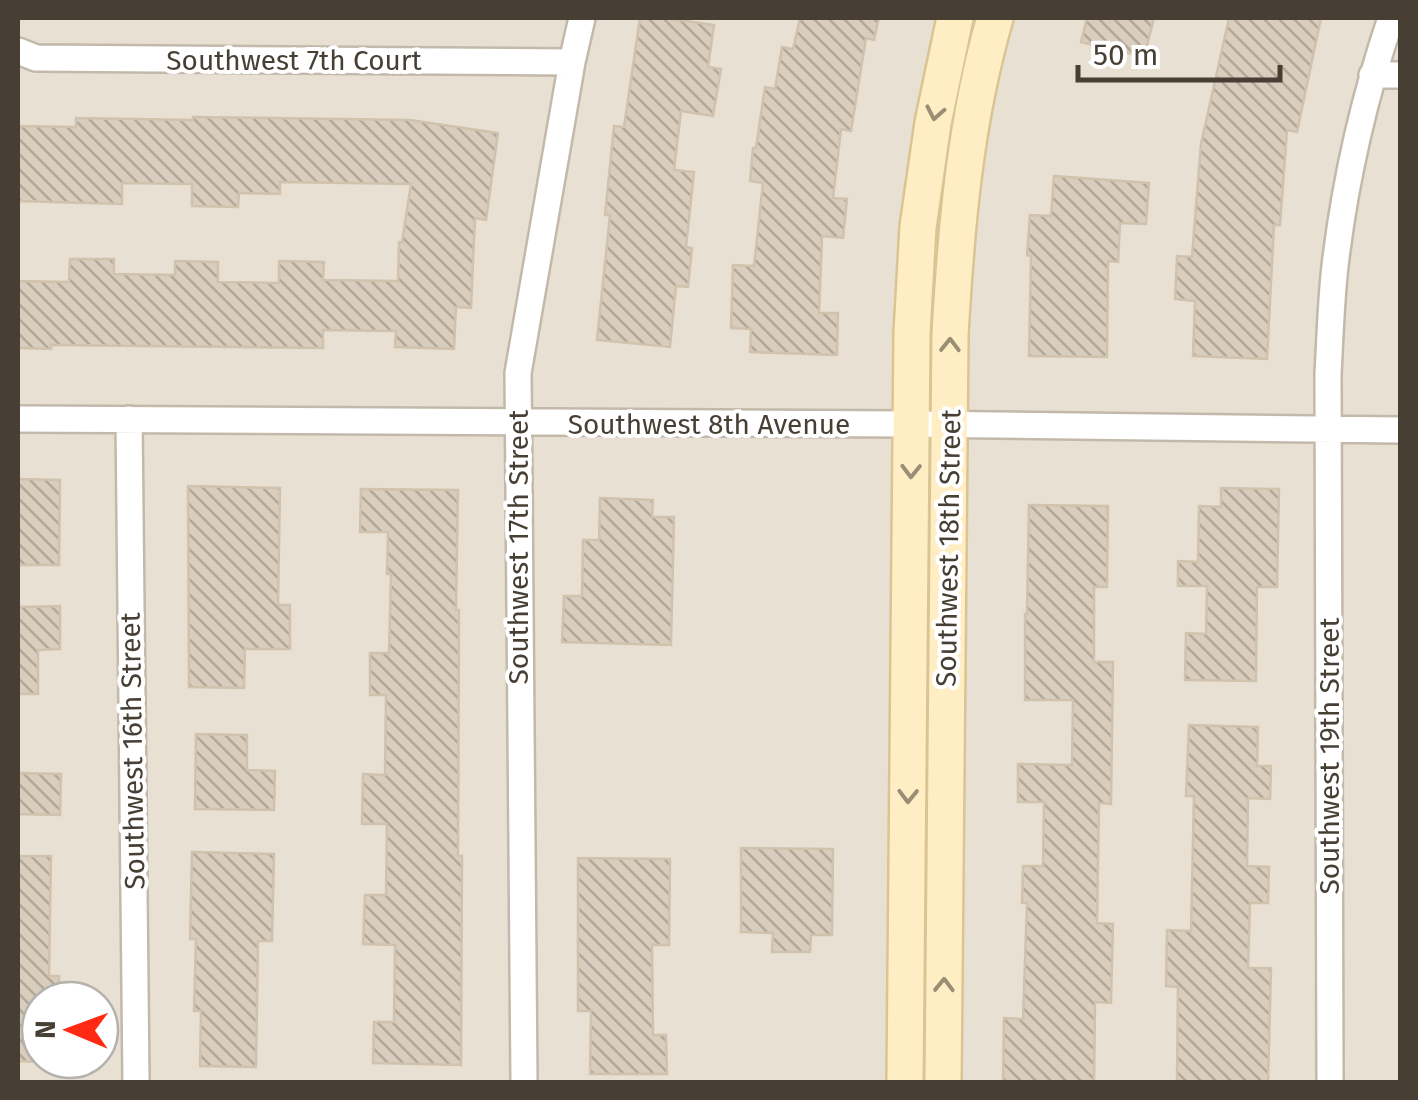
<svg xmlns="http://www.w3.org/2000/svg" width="1418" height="1100" font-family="'Fira Sans',sans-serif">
<defs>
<pattern id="building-back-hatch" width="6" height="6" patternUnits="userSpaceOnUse" patternTransform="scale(2.5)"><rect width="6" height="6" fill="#d9cdbd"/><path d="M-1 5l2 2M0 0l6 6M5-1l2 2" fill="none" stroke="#b2a89a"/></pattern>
</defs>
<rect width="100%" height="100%" fill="#f4efe6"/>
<path fill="#e8e1d3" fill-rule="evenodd" d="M18,18h1382v1064h-1382zM40,1000h60v60h-60z"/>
<path fill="url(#building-back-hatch)" stroke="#d1c2ad" stroke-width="2.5" d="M640,18h26l48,7 -6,42 13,2 -8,47 -32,-5 -7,59 20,2 -8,75 6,1 -4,39 -12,-1 -6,61 -73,-7 13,-125h-5l9,-89 10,1z
M800,18h79l-5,22 -8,-2 -15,93 -10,-2 -8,69 14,1 -4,39 -21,-2 -3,77h19l-1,42 -87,-3 1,-23 -20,-1 2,-63 21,1 9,-83 -13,-2 3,-33h3l9,-61 10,2 7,-42 11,2z
M1087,18h67l-10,39 -63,-15z
M1229,18h92l-24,114 -10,-2 -7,95h-6l-7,134 -74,-3 2,-55 -20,-2 2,-43 15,1 9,-113z
M193,117l217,3 88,13 -12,87 -11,-2 -4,90 -15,-1 -2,42 -59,-2 1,-16 -73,-1v18l-272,-3v4l-33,-1v-67l51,1 1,-23h44v15l61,1v-14l43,1v20l61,1v-22l45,1 -1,18 75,1 1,-39h3l9,-58 -131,-2v12l-41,-1 -1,14 -46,-1v-22l-70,-1v21l-104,-3v-75l58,1v-9l117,2z
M1054,176l95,7 -3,41 -26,-1 -2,39 -10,-1 -1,96 -78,-1 2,-100 -4,-1 3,-40 21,1z
M18,479l42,1 -1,85h-41z
M188,486l92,2 -2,117h12v44h-45l-1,39 -55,-1z
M1221,488l58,1 -2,98h-20l-1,94 -71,-1 1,-47 20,1 1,-48h-29v-25l20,1 1,-56 22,1z
M361,489l97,1 -2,120h3l-1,246h4l-1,209 -88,-2 1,-41h20l1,-77 -32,-1 2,-49h21l1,-71h-25l1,-50 22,1 1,-80h-16v-42h19l2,-79h-4l1,-42h-28z
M600,498l53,2 -1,17h22l-3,128 -109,-3 2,-46h18l1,-56h16z
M1029,505l79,1 -1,81h-13v75h19l-2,142 -12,-1 -2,120 16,1 -2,79 -16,-1 -1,80h-91l1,-64 19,1 4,-116h-5l1,-37h20l1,-64h-26v-38l54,1 1,-65h-48v-86h2z
M60,606v43l-22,1v44h-20v-87z
M1189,725l69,2 -1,39h14l-1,33 -22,-1 -1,68 22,1 -1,36h-18l-2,65h23l-3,114 -91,-1 1,-94 -12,-1 1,-56 24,1 3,-135h-8z
M196,734l51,1v35l28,1 -1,39 -79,-1z
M18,773l43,1 -1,41 -42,-1z
M741,848l92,1 -1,86h-21l-1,17h-38l1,-19 -32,-1z
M192,852l82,2 -2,87h-14l-2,126 -56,-1 1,-55h-7l2,-72h-6z
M18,856h33l-2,120h10v24h-19v62l-22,-1z
M578,858l92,1 -1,86h-17l1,90h13l1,39h-77l1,-63h-13z"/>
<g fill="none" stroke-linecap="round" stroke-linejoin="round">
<defs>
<path id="minor" d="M18,51l18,7 536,4
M1372,75h28
M18,419l893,5 489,6
M129,419l7,663
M524,1082l-6,-709 54,-311 10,-44
M1330,1082l-2,-708c2,-36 3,-73 7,-108 10,-85 29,-168 56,-248"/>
<path id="secondary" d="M905,1082l7,-749 6,-106 15,-104 22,-105
M943,1082l7,-747c6,-107 15,-214 45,-317"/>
</defs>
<use href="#minor" stroke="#c3b9aa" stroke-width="30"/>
<use href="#secondary" stroke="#dac494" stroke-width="40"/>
<use href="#minor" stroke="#fff" stroke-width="25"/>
<use href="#secondary" stroke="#ffeec4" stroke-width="35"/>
</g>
<defs><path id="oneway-chevron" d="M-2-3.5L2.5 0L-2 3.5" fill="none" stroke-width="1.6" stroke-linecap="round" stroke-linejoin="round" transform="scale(2.5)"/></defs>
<g stroke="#9a8e75">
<use href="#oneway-chevron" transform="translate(935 113) rotate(101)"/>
<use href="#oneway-chevron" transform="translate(950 345) rotate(-89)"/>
<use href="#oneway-chevron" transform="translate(911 471) rotate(91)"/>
<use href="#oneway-chevron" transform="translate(908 796) rotate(91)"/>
<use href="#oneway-chevron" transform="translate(944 985) rotate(-89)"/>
</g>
<g text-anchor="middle" stroke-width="8" stroke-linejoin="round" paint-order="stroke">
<g font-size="28" fill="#473f34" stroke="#fff">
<text x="294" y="70">Southwest 7th Court</text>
<text x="709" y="434">Southwest 8th Avenue</text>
<text transform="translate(518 547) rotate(-90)" y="10">Southwest 17th Street</text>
<text transform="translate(948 548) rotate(-89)" y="10">Southwest 18th Street</text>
<text transform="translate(132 751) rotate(-91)" y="10">Southwest 16th Street</text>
<text transform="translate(1329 756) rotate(-90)" y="10">Southwest 19th Street</text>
</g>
</g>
<rect width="1418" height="1100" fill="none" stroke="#473f34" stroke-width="40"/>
<g transform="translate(70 1030) rotate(271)"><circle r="48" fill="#ffffff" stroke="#b5b2ae" stroke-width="2.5"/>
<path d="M0-8L18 38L0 25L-18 38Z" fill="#ff2a11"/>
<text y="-15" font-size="28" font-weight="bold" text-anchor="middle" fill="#473f34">N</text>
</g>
<path d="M1078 65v15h202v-15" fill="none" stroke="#473f34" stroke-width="5"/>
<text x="1093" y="65" font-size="30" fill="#473f34" stroke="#ffffff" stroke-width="8" paint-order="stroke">50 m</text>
</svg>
